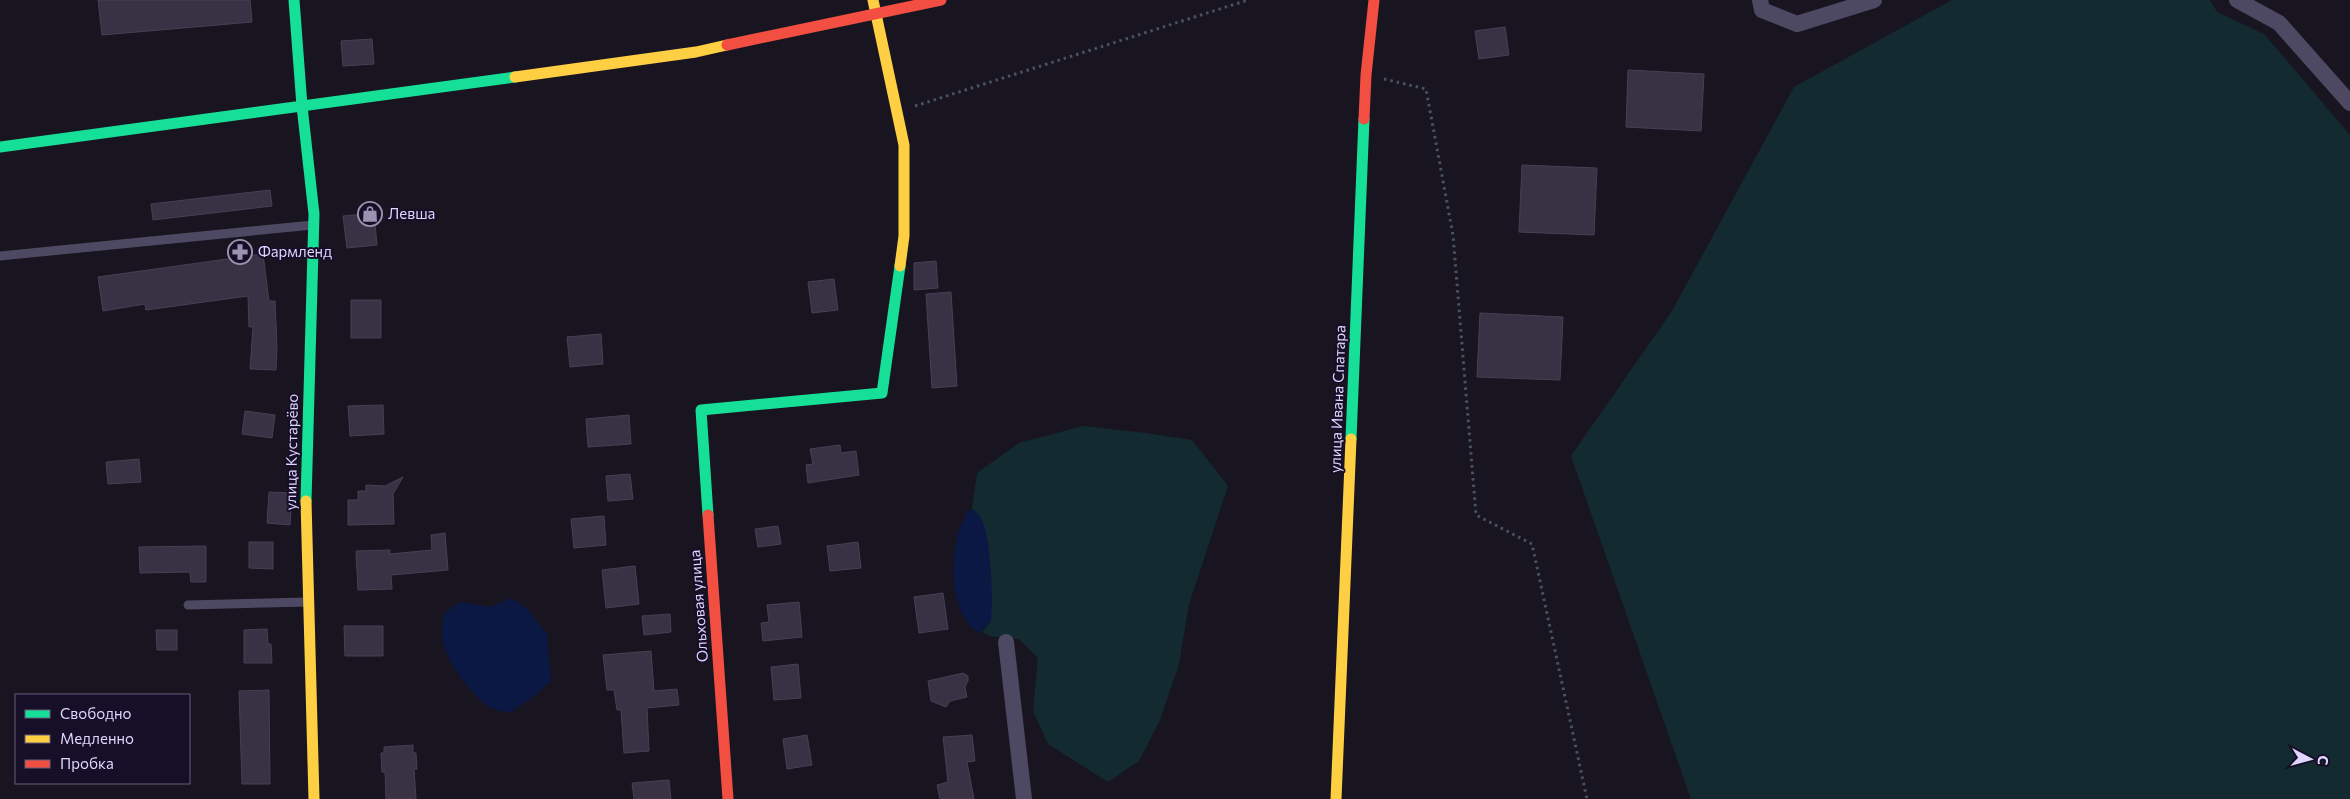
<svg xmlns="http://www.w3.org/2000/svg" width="2350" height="799" font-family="Commissioner,sans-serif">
<rect width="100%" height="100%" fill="#181521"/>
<path fill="#132b30" d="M1952,0h258l7,12 47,22 86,101v664h-659l-120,-343 101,-145 122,-224z
M1083,426l63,7 46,7 36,46 -39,118 -10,60 -19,56 -21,41 -31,21 -60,-38 -15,-33 5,-53 -19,-19 -29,-3 -8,-4 9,-11 -15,-109 -4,-3 5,-36 42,-30z"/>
<path fill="#0a1843" d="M972,509c6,3 11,12 13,19 6,23 8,68 6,93l-12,12c-28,-17 -29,-68 -22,-96 2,-9 7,-17 10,-25z
M511,598l15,10 21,26 4,46 -15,15 -25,17 -12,-1 -15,-7 -22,-24 -11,-17 -9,-22 1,-26 16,-13 32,5z"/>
<path fill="#383244" stroke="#464055" d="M98,0h152l2,22 -150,13z
M1505,27l4,28 -30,4 -4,-28z
M372,39l2,25 -31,2 -2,-25z
M1628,70l76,4 -3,57 -75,-4z
M1522,165l75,3 -3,67 -75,-3z
M270,190l2,16 -119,14 -2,-16z
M374,213l3,32 -30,3 -4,-32z
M263,254l6,47h6l2,46 -1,23 -26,-1 3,-42h-4l-1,-31 -102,14 -1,-6 -42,7 -5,-34z
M936,261l2,27 -24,2v-27z
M834,279l4,31 -26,3 -4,-31z
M951,292l6,94 -25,2 -6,-94z
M351,300h30v38h-30z
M1480,313l83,4 -3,63 -83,-3z
M601,334l2,30 -33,3 -3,-30z
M383,405l1,29 -34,2 -2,-30z
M245,411l30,4 -3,23 -30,-4z
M629,415l2,29 -43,3 -2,-28z
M840,445l1,8 15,-2 3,24 -51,8 -2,-18 7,-1 -3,-15z
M139,459l2,23 -33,2 -2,-22z
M630,474l3,25 -25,2 -2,-25z
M403,477l-10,17 1,30 -46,1v-25h10v-9h8v-6l19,1z
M269,492l23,1 -2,32 -23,-2z
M604,516l2,29 -32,3 -3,-29z
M778,526l3,18 -23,3 -3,-18z
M445,533l3,37 -57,5 1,14 -34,1 -2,-39 34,-1v4l42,-4 -1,-15z
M249,542h24v27l-24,-1z
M858,542l3,26 -31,3 -3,-25z
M206,546v36h-15l-1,-10 -50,1 -1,-26z
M635,566l4,38 -33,4 -4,-38z
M943,593l5,36 -29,4 -5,-36z
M799,602l3,35 -39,4 -2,-18 8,-1 -2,-17z
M670,614l1,18 -27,3 -2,-19z
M344,626h39v30h-38z
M267,629l1,15h3l1,19h-28v-33z
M156,630h21v20h-20z
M651,651l3,40 23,-2 2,16 -32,3 2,43 -25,2 -3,-43h-4l-3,-20h-7l-4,-35z
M798,664l3,34 -27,2 -3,-33z
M963,673l5,3v5l-3,6 2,10 -17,4 -4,6 -15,-6 -3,-20z
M269,690l1,94h-28l-3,-93z
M807,735l5,30 -25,4 -4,-30z
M972,735l3,26 -8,1 7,37h-34l-3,-14 11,-3 -5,-45z
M413,745v8h3l1,16h-3l2,30h-30l-1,-27h-3l-1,-19h3v-6z
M669,780l2,19h-37l-2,-16z"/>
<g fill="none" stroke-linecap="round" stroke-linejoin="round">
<path stroke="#485362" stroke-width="3" stroke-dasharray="2.5 4" stroke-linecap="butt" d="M1384,79l42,10 27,146 23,280 56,29 55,255
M915,106l333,-106"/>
<path stroke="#4e4962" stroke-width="9" d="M0,256l313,-31
M188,605l120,-3"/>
<path stroke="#4e4962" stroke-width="16" d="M1760,0l2,10 35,14 77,-24
M2237,0l42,23 71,80
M1006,642l18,157"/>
<path stroke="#16e098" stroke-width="11" d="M294,0l8,106 12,108 -8,287
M0,147l515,-70
M1351,439l13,-320
M708,515l-7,-105 181,-17 18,-127"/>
<path stroke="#ffcf43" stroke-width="11" d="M873,0l31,145v91l-4,30
M515,77l181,-25 31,-7
M306,501l8,298
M1336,799l15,-360"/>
<path stroke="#f24e42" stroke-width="11" d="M727,45l214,-45
M1364,119l2,-44 8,-75
M708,515l20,284"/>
</g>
<defs>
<symbol id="shop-ring" viewBox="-11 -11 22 22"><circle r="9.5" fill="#160f27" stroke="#9992b1" stroke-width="1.5"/><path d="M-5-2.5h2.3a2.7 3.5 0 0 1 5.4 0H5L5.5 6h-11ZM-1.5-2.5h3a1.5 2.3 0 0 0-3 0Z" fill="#9992b1"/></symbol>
<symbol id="pharmacy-ring" viewBox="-11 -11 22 22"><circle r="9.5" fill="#160f27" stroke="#9992b1" stroke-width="1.5"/><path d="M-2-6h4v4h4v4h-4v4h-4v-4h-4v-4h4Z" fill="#9992b1"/></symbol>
</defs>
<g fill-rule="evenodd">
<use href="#shop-ring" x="356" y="200" width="28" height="28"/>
<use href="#pharmacy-ring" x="226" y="238" width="28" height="28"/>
</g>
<g text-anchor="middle" stroke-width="4" stroke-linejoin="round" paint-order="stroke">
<g font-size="15" fill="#dfd5ff" stroke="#160f27" text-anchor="start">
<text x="388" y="219">Левша</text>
<text x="258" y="257">Фармленд</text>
</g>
<g font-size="15" fill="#dfd5ff" stroke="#160f27">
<text transform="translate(1338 399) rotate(-88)" y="5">улица Ивана Спатара</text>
<text transform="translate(292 452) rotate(-89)" y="5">улица Кустарёво</text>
<text transform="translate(699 606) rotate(-94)" y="5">Ольховая улица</text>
</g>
</g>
<rect x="15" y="694" width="175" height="90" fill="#160f27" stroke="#665e7d"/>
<rect x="25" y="710" width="25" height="8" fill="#16e098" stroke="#665e7d"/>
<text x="60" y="719" font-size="15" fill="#dfd5ff">Свободно</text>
<rect x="25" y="735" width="25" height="8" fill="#ffcf43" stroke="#665e7d"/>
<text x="60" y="744" font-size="15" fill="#dfd5ff">Медленно</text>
<rect x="25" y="760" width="25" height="8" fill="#f24e42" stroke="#665e7d"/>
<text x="60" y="769" font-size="15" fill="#dfd5ff">Пробка</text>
<g transform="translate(2310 759) rotate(96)" stroke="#160f27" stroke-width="4" paint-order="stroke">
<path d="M0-4L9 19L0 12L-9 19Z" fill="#dfd5ff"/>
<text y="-8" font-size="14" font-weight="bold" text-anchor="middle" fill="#dfd5ff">С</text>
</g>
</svg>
